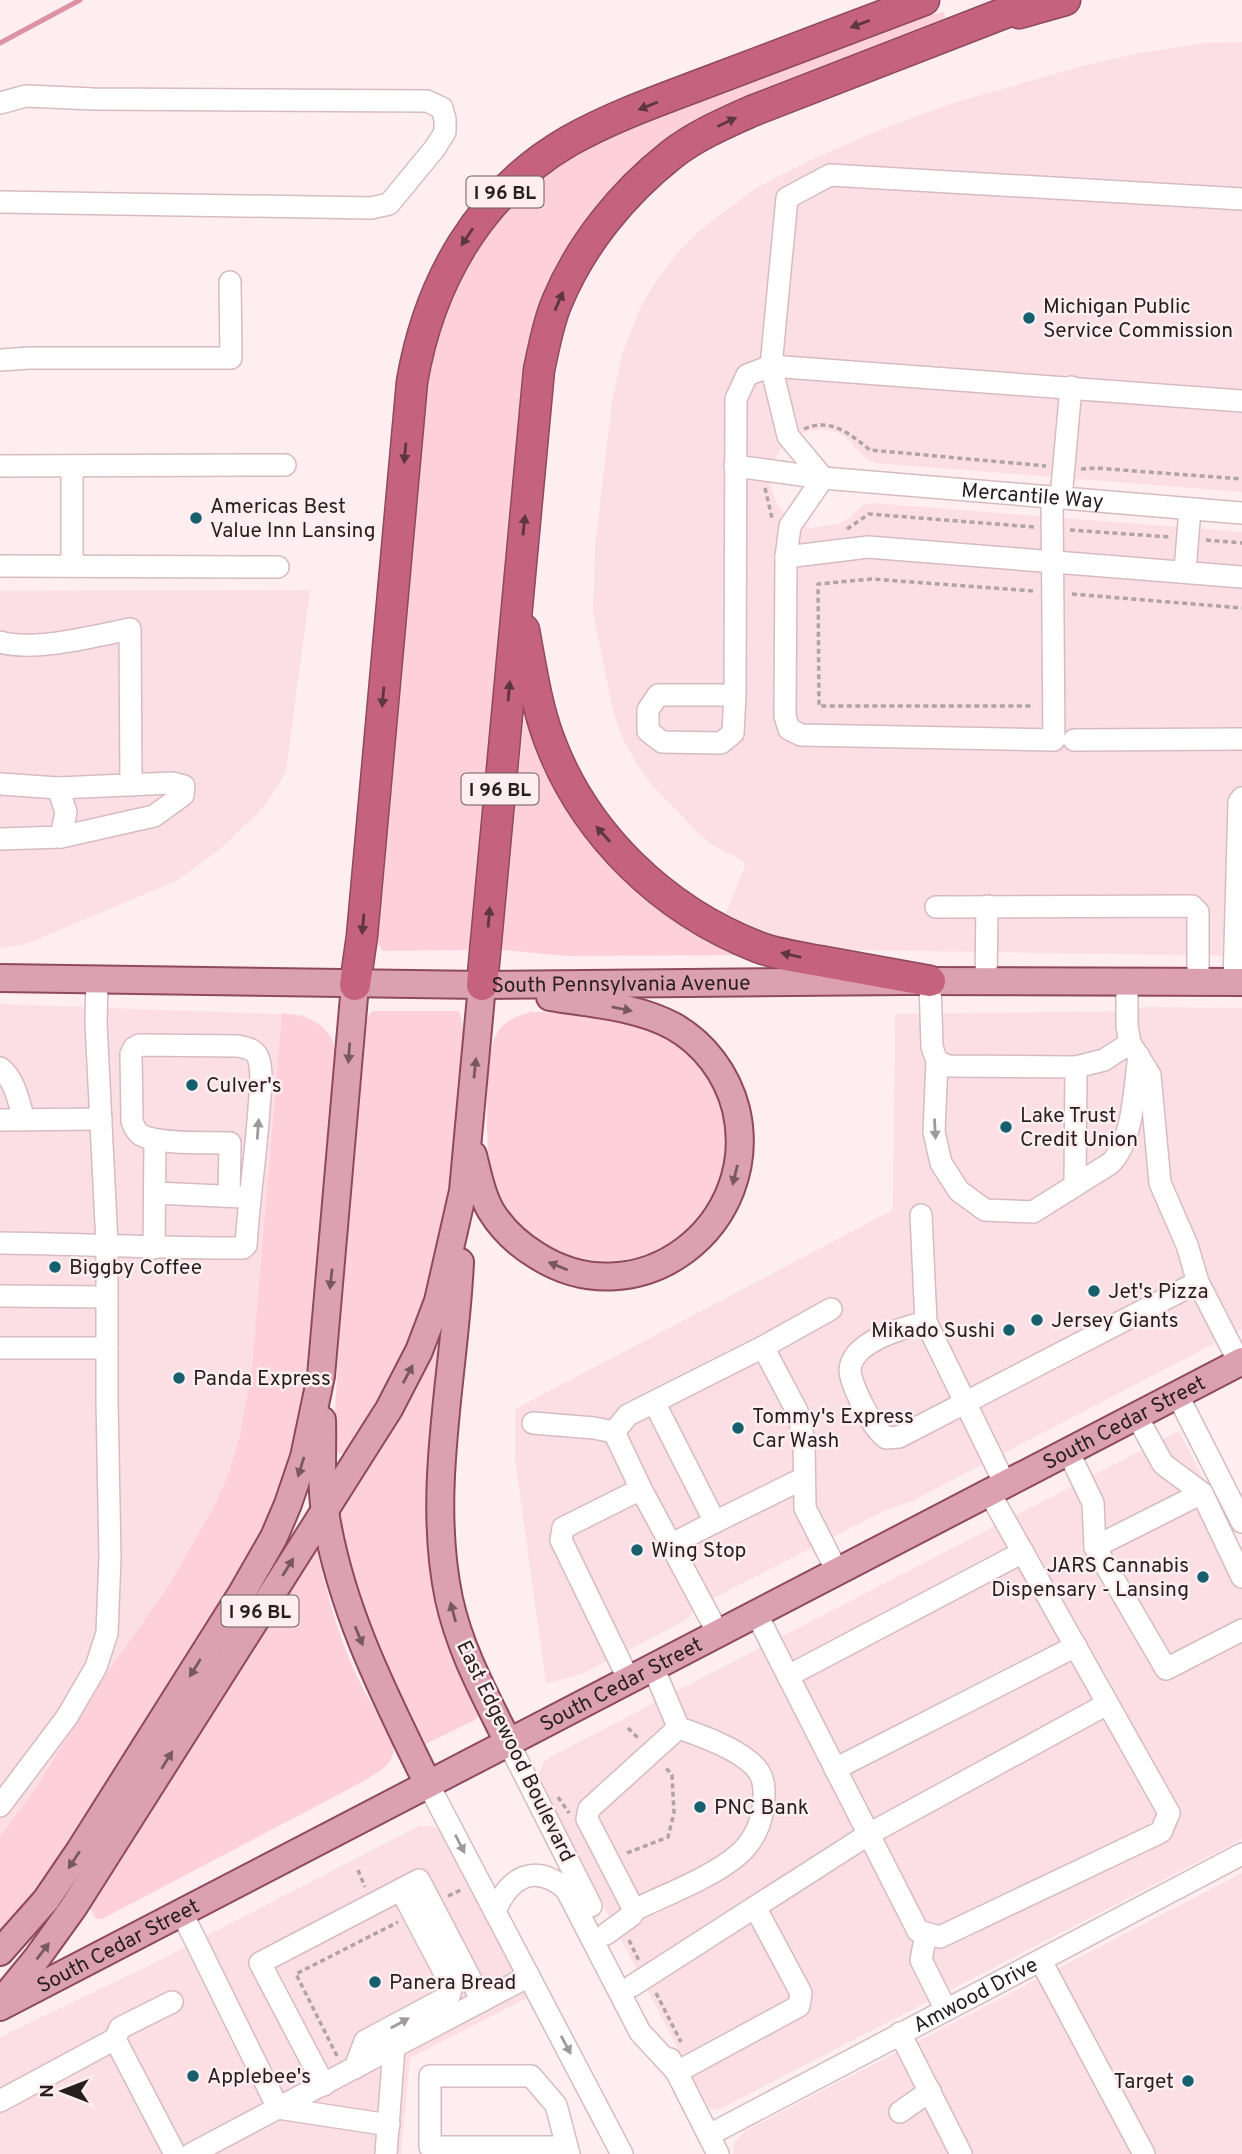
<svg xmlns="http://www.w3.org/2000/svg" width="1242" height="2154" font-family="Overpass,sans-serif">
<rect width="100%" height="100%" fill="#feeef1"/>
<path fill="#fbdfe5" d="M1242,42v450l-366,-29 -12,-6 -18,-20 -10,-5 -14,-3 -20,3 -19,13 -9,16 -4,19 2,11 6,15 14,14 17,8 30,-4 10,-6 14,-13 9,-2 370,29v424l-392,-6 -36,-4 -32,-7 -57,-23 21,-53 -35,-19 -14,-12 -46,-48 -16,-23 -13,-24 -9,-26 -20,-98 2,-67 17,-145 11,-50 19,-47 15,-24 20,-27 23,-23 56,-42 57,-29 69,-30 68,-25 132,-38 58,-13 65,-10z
M310,590l-24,181 -7,14 -20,27 -41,39 -42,30 -150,63 -26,4v-357z
M0,1004l303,11 16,9 12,13 3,6 3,29 -6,25 -27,294 -19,83 -10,28 -48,90 -168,267 -37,51 -22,23z
M1143,1007l99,1v321l-330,172 -26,9 -192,98 -6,11 -104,54 -38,11 -31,-225v-50l376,-198 2,-4 2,-193 240,-3z
M1179,1431l63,123v285l-520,269 -5,2 -8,-2 -168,-322 -2,-12 5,-12 10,-7 171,-89z
M419,1826h12l11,5 87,166 -119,61 -9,96h-401v-117l154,-74z
M1242,1873v281h-509l2,-13 10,-10z"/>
<path fill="#fed0d9" d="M944,12l1,5 -6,5 -216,86 -62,38 -137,234 -6,39 -45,528 -5,3 -86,1 -6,-12 48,-541c16,-96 57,-183 141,-239 15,-9 32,-17 48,-26l305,-115z
M525,710l21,48 196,197 -174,1 -65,-6 -4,-12 6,-35z
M374,1011h85c10,32 2,68 -2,101 -5,48 -8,105 -20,153 -16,67 -53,127 -89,186l-8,3 -5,-3 -1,-21 5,-90 28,-321 3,-6z
M532,1012c47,0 103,2 144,29 66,45 69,157 -1,200 -45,28 -100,27 -144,-6 -11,-8 -22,-17 -29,-30 -4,-7 -8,-16 -10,-24 -7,-25 -8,-127 5,-148 7,-12 21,-18 35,-21z
M282,1013c57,7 59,35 49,84 -6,69 -13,137 -19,206 -4,47 -7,95 -19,142 -26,103 -93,190 -149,279 -45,71 -86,147 -144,209v-96l38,-52 65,-106 67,-95 47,-83 13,-32 10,-33 12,-67z
M441,1339l-9,140 49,235 -6,6 -49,24 -6,-4c-36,-72 -68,-146 -80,-226v-5l75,-120 22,-49z
M317,1547c10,51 25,103 50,149 8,15 30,41 26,58 -3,16 -33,28 -46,36l-245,129h-6l-7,-13z"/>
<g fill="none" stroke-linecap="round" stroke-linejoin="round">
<path stroke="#dc92a3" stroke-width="5" d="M0,43l80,-43"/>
<defs>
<g id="minor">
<path d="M0,103l26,-7 68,3 333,2 15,7 3,11v13l-10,16 -46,56 -18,4 -371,-6"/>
<path d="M0,360l30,-2h201l-1,-76"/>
<path d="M0,466l285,-1"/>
<path d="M72,466v100"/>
<path id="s1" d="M735,466l88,12 419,35"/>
<path d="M823,478l-33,48 -4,31 -1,159 4,13 12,6 253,5 -2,-242"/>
<path d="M823,478l-35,-42 -17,-70 16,-168 43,-23 412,24"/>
<path d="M1061,498l10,-111"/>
<path d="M786,557l82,-10 374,30"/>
<path d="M0,566l278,1"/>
<path d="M1185,571l5,-62"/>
<path d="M0,642c34,10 95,-6 130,-13l1,156"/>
<path d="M735,695h-77l-10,15v21l14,11 59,1 12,-10 2,-38 1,-296 11,-24 24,-9 471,35"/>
<path d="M1074,740l168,-1"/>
<path d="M0,784l58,4 8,24 -5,25 -61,2"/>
<path d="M58,788l114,-5 12,3 -1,9 -29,21 -93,21"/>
<path d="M936,907l256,-1 6,6v70"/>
<path d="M930,981l2,66 5,14 -3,71 7,31 18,28 26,19 48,2 78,-49c23,-25 23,-74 28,-107"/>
<path d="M986,982l1,-76"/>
<path d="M1127,982v44l3,17 20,32 10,108 27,62 11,37 41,80"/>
<path d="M1234,982l5,-180 3,-4"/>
<path d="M937,1061l11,5 128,1 28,-7 26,-17"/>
<path d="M0,1068c15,11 19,35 24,52"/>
<path d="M0,1120l101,-1"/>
<path d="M1075,1186l1,-119"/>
<path d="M155,1193l88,4"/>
<path d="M921,1215l5,107 79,162"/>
<path d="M0,1243c81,1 162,5 243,5l3,-3c3,-46 10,-91 13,-136 1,-16 4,-34 0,-49 -3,-11 -12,-12 -21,-14l-99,-1 -5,3 -3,6 1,67c2,6 4,11 9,14 18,10 68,7 89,8l-1,53"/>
<path d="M154,1248l1,-108"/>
<path d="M0,1296l107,1"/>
<path d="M831,1309l-68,38 34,64 7,29 1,68 32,63"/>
<path d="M926,1322c-23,6 -74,19 -76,48 0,10 7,23 11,32 7,13 13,26 25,36l13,-1 299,-155"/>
<path d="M0,1348h107"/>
<path d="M1177,1394l65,128"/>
<path d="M654,1402l61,120 -43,22"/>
<path d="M1136,1415l27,49 39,29 40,84"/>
<path d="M533,1423l61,5 20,4 27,57 77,144"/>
<path d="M614,1432l14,-17 135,-68"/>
<path d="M1068,1451l25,52 2,44 71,122 76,-39"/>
<path d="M715,1522l89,-44"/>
<path d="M1095,1547l107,-54"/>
<path d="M756,1613l162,318 22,6 221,-105 8,-19 -180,-321"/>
<path d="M788,1676l235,-124"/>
<path d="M629,1680l-68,-140 2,-12 78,-39"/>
<path d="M508,1742l83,164"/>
<path d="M835,1769l241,-123"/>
<path d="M428,1784l194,370"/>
<path d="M0,1806l67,-89 29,-50 11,-34 3,-75 -3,-158v-156l-11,-221 1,-45"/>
<path d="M634,1910c33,-16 77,-32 104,-55 14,-12 22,-28 25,-46 1,-12 3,-26 -4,-37 -13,-21 -59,-37 -83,-45"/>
<path d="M495,1911c15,-35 40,-48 71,-22l74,143 37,40 122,-66 2,-13 -46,-86"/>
<path d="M182,1913l96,195 251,-132"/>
<path d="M606,1934l26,-19 2,-5 -47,-91 2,-10 86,-78 2,-7 -24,-57"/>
<path d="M926,1934l-5,26 25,50"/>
<path d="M1041,1961l103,193"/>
<path d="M632,1986l237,-152 238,-130"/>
<path d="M900,2033l61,121"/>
<path d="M115,2039l5,-11 52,-26"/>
<path d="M670,2059l48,95"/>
<path d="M355,2068l10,-27 84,-45 3,-9 -51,-97"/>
<path d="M324,2085l-64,-122 159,-83 63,121"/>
<path d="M0,2101l115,-62 60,115"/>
<path d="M900,2112l30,-21"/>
<path id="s2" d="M709,2135l533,-281"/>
<path d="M567,2147h-137v-71h101l25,29 13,49"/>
<path d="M191,2154l87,-46 111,17"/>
<path d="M386,2154l8,-107"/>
</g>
<g id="major">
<path id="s3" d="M0,978l482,7 423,-4 337,1"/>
<path d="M473,1155c5,19 8,39 18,56 11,18 27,33 45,44 103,66 227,-30 200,-146 -9,-35 -32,-66 -63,-83 -37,-20 -82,-22 -123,-29"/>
<path d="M460,1262c-5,111 -34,228 -11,337 11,51 36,96 59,143"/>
<path d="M322,1420c1,30 -2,62 3,91 15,98 60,185 103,273"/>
<path d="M0,1952l46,-52 34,-50 162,-257 32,-56 14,-33 16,-47 17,-81 34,-391"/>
<path d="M1,2002l36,-44 36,-50 316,-499 30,-58 19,-50 25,-110 19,-206"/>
<path id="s4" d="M0,2007l1242,-646"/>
</g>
<path id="highway" d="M1019,13l46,-13
M524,630c7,37 12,74 25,109 35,95 114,171 209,208 21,8 45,11 67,15 35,6 70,13 105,19
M355,985l7,-49 50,-554c17,-100 67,-189 157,-241 44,-25 94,-42 141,-60 71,-27 143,-54 214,-81
M482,985l57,-615c5,-23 9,-47 18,-68 24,-58 66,-109 114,-147 24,-19 54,-32 81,-44l286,-111"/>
</defs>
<use href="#minor" stroke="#d6bcc1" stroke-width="24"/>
<use href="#major" stroke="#8e4a5c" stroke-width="30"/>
<use href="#highway" stroke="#8e4a5c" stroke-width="33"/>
<path stroke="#b0a2a5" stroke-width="3.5" stroke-dasharray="5 3.5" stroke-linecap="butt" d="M804,429c27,-12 46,5 66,21l176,16
M1081,469l14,-1 147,11
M765,488l7,30
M847,529l22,-15 165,13
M1070,530l100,7
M1206,540l36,3
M1033,591l-161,-12 -54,5 1,122h215
M1072,594l170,14
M628,1728l10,10
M558,1797l11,16
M627,1853l41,-16 6,-24 -2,-38 -7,-8
M358,1870l7,17
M448,1896l15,-7
M629,1940l10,21
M656,1993l25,49
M337,2056l-41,-82 102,-52"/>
<use href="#minor" stroke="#fff" stroke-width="21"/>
<use href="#major" stroke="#dca1b1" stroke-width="26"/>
<use href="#highway" stroke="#c5627d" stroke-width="30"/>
</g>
<defs><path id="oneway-solid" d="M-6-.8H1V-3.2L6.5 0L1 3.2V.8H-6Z" transform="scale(1.75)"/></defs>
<g fill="#5e3641">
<use href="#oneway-solid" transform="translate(860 24) rotate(159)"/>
<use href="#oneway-solid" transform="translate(648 106) rotate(158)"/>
<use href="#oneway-solid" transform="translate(727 122) rotate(-25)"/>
<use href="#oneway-solid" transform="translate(467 237) rotate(124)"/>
<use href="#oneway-solid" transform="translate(559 301) rotate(-67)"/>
<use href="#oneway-solid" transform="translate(405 453) rotate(95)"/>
<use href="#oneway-solid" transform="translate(524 525) rotate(-84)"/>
<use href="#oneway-solid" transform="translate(509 691) rotate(-85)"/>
<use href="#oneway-solid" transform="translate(383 697) rotate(95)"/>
<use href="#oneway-solid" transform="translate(603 834) rotate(-132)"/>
<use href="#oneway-solid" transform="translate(489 917) rotate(-85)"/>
<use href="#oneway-solid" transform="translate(363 924) rotate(95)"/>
<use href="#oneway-solid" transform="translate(791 955) rotate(-167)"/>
</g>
<g fill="#785961">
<use href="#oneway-solid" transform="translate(622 1009) rotate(11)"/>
<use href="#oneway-solid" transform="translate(349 1053) rotate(94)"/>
<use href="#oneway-solid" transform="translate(475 1068) rotate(-84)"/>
<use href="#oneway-solid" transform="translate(735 1175) rotate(104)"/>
<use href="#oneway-solid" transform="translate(558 1266) rotate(-158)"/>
<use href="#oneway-solid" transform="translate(331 1279) rotate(96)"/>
<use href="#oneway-solid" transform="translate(408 1374) rotate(-62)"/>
<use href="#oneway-solid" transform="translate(301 1467) rotate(107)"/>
<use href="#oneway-solid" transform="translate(288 1567) rotate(-58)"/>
<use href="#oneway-solid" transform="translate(453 1612) rotate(-105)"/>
<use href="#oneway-solid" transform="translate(359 1636) rotate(68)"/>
<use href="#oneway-solid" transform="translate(195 1668) rotate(122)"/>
<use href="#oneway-solid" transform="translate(167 1760) rotate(-58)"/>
<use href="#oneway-solid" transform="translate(74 1860) rotate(123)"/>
<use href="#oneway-solid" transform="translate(43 1951) rotate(-53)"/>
</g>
<g fill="#9e9a9b">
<use href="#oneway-solid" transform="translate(258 1129) rotate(-86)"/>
<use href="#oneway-solid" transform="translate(935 1129) rotate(87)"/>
<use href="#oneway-solid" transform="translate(460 1844) rotate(63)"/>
<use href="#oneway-solid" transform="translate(400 2023) rotate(-29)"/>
<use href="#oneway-solid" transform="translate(566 2045) rotate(62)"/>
</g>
<g fill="#16606e" stroke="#feeef1" stroke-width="2.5">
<circle cx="1029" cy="318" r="7"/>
<circle cx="196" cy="518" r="7"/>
<circle cx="192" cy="1085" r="7"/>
<circle cx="1006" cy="1127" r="7"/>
<circle cx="55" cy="1267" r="7"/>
<circle cx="1094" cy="1291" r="7"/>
<circle cx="1037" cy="1320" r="7"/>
<circle cx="1009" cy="1330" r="7"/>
<circle cx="179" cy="1378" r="7"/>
<circle cx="738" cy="1428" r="7"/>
<circle cx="637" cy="1550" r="7"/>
<circle cx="1203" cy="1577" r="7"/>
<circle cx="700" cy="1807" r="7"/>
<circle cx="375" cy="1982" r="7"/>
<circle cx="193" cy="2076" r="7"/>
<circle cx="1188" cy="2081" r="7"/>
</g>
<g text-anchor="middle" stroke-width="5" stroke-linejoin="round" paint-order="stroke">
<g fill="#feeef1" stroke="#685c5f" stroke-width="2">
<rect x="466.5" y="176.5" width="77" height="31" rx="5"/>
<rect x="461.5" y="773.5" width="77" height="31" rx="5"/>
<rect x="221.5" y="1595.5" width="77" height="31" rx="5"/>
</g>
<g font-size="19" font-weight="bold" fill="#271e20">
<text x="505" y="199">I 96 BL</text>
<text x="500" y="796">I 96 BL</text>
<text x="260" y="1618">I 96 BL</text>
</g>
<g font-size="21" fill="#271e20" stroke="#feeef1" text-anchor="start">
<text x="1043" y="313">Michigan Public<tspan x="1043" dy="24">Service Commission</tspan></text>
<text x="210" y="513">Americas Best<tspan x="210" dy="24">Value Inn Lansing</tspan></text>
<text x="206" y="1092">Culver's</text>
<text x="1020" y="1122">Lake Trust<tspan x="1020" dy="24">Credit Union</tspan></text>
<text x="69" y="1274">Biggby Coffee</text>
<text x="1108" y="1298">Jet's Pizza</text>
<text x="1051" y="1327">Jersey Giants</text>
<text x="995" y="1337" text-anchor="end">Mikado Sushi</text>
<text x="193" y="1385">Panda Express</text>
<text x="752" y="1423">Tommy's Express<tspan x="752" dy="24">Car Wash</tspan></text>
<text x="651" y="1557">Wing Stop</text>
<text x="1189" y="1572" text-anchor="end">JARS Cannabis<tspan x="1189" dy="24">Dispensary - Lansing</tspan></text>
<text x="714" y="1814">PNC Bank</text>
<text x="389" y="1989">Panera Bread</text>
<text x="207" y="2083">Applebee's</text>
<text x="1174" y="2088" text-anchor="end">Target</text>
</g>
<g font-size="21" fill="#271e20" stroke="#feeef1">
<text dy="7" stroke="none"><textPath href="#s1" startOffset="299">Mercantile Way</textPath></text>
<text dy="7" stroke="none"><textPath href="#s3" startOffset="621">South Pennsylvania Avenue</textPath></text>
<text dy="7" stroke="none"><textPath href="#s4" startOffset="1267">South Cedar Street</textPath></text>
<text dy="7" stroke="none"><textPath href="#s4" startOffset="700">South Cedar Street</textPath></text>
<text transform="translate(516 1751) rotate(64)" y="7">East Edgewood Boulevard</text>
<text dy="7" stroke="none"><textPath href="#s4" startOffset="133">South Cedar Street</textPath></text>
<text dy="7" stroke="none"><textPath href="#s2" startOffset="301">Amwood Drive</textPath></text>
</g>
</g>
<g transform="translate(63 2091) rotate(270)" stroke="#feeef1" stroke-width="5" paint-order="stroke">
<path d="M0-5L12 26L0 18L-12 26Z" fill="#271e20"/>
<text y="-10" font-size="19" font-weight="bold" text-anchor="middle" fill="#271e20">N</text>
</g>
</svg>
